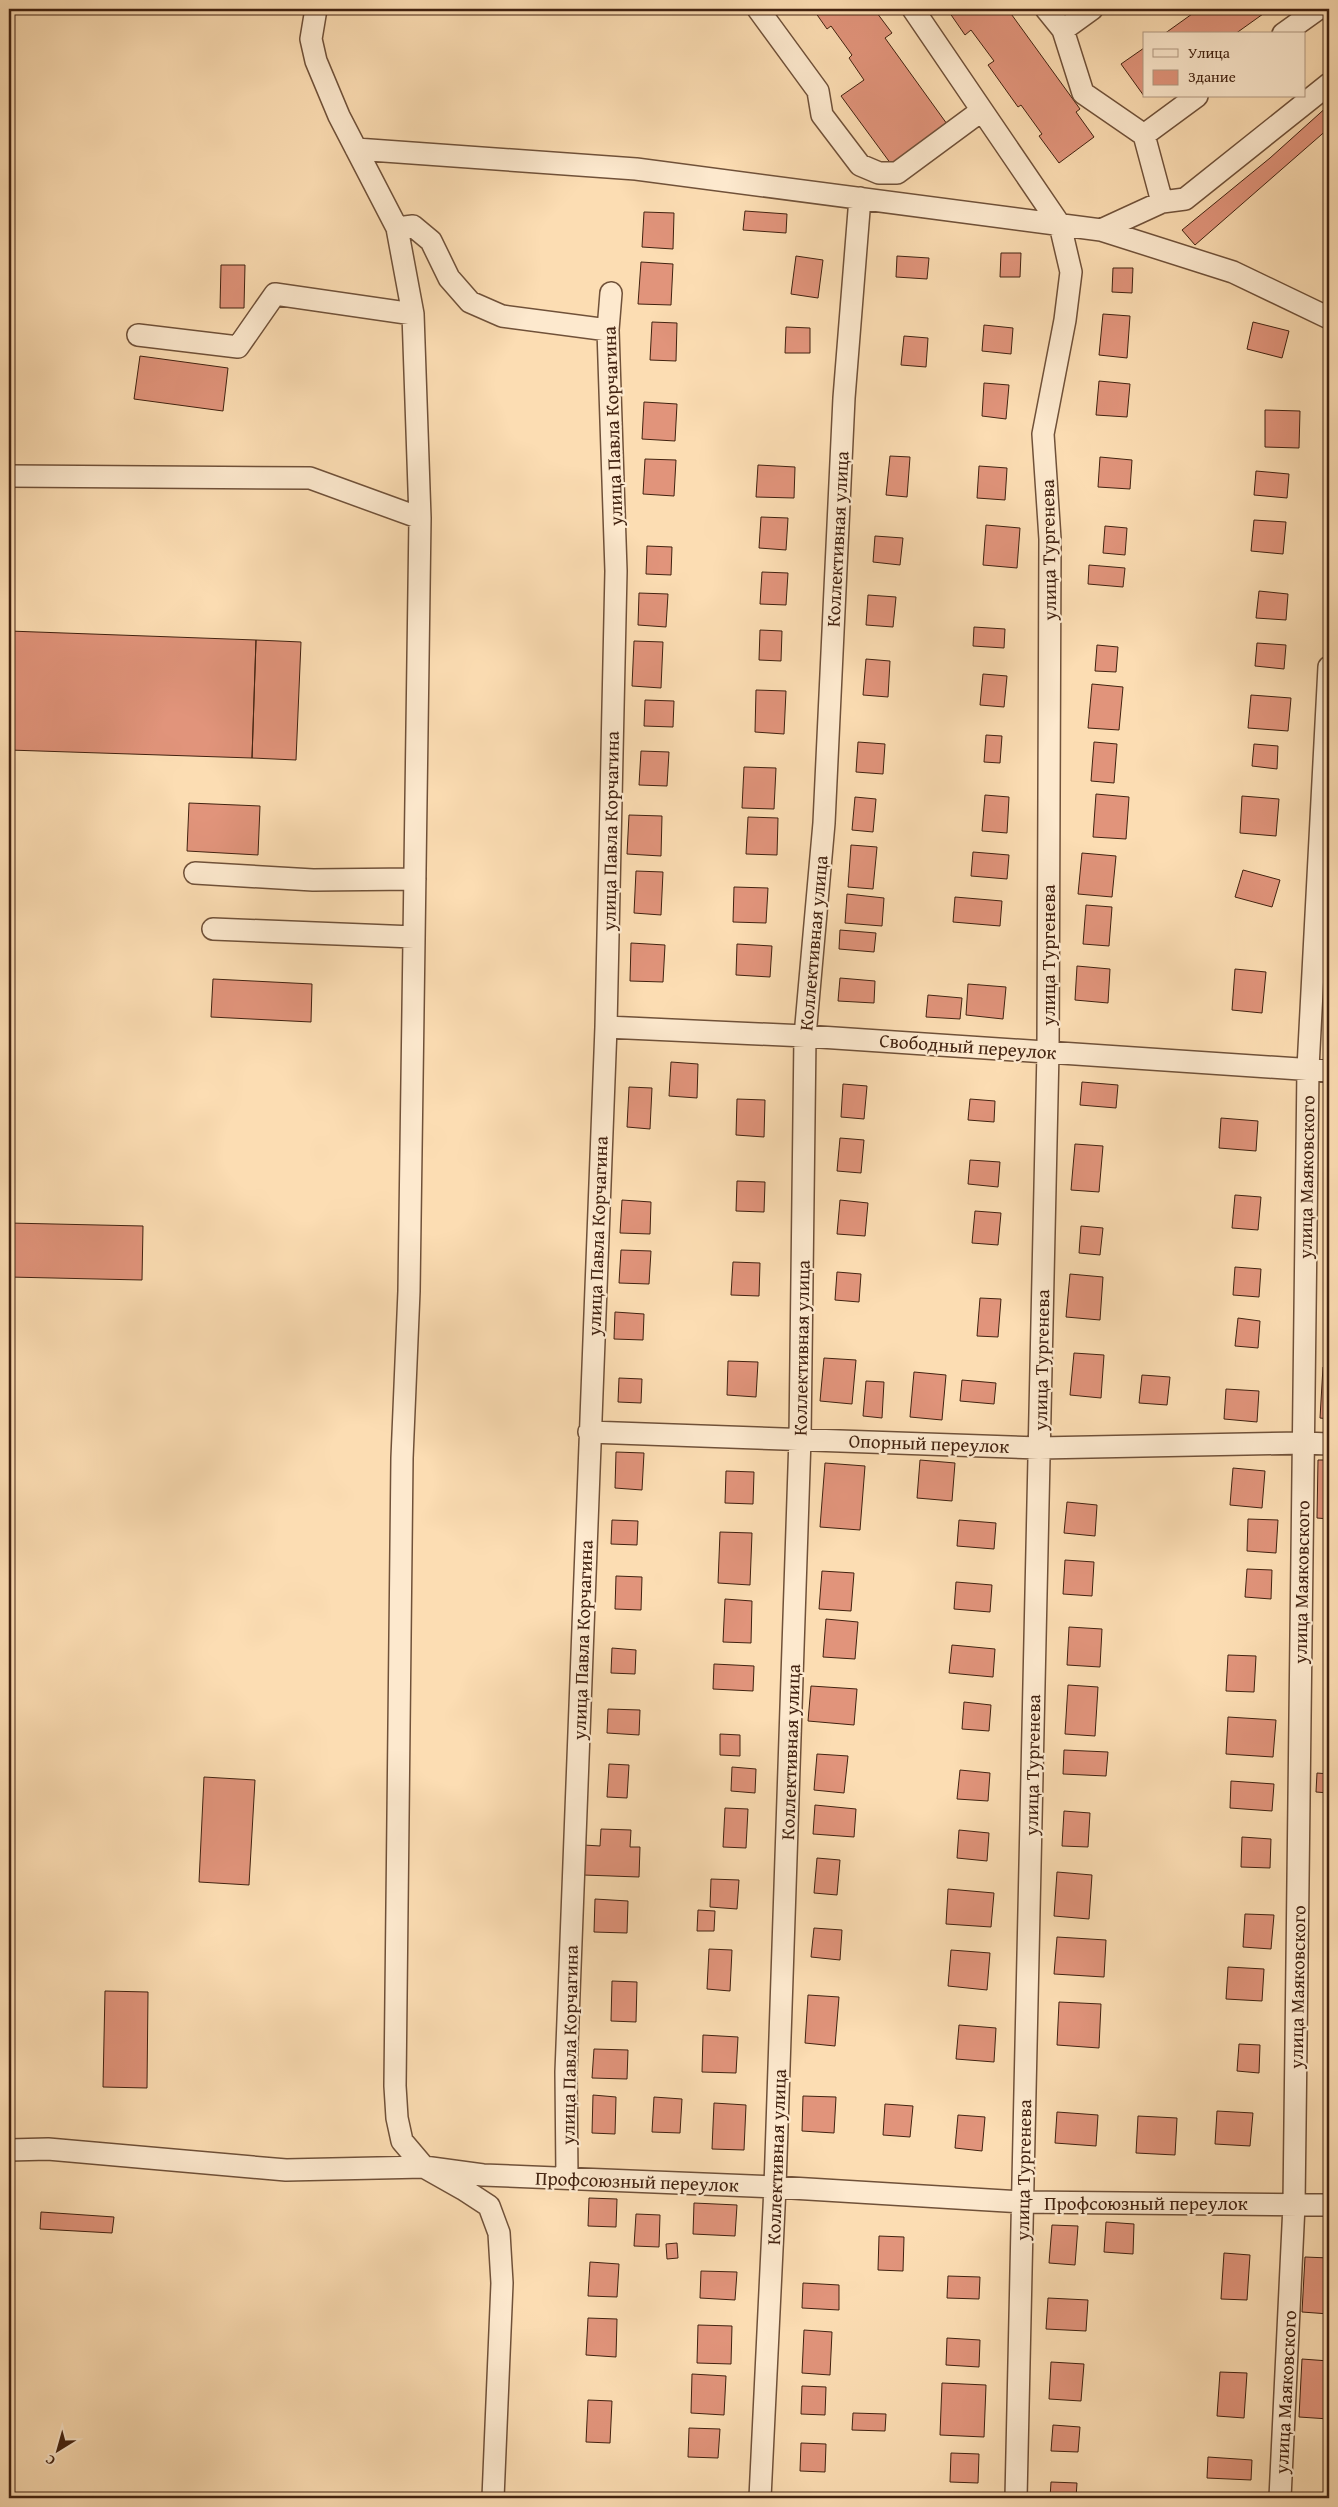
<svg xmlns="http://www.w3.org/2000/svg" width="1338" height="2507" font-family="'Gentium Book Plus',serif">
<rect width="100%" height="100%" fill="#fcddb3"/>
<filter id="stains"><feTurbulence type="fractalNoise" baseFrequency=".004" numOctaves="4"/><feColorMatrix values="0 0 0 0 .2 0 0 0 0 .09 0 0 0 0 .02 0 0 0 .5 -.17"/></filter>
<radialGradient id="worn" r=".72"><stop offset=".6" stop-color="#630" stop-opacity="0"/><stop offset="1" stop-color="#630" stop-opacity=".3"/></radialGradient>
<path fill="#e1947b" stroke="#422210" d="M813,9h61l18,24 -7,5 62,86 -56,40 -50,-68 23,-16 -15,-22 3,-3 -21,-29 -4,3z
M947,9h53l4,5 5,-3 71,98 -4,3 18,25 -35,26 -20,-27 3,-2 -21,-29 -3,2 -30,-42 6,-4 -23,-31 -6,5z
M1199,9h71l-35,25h-71z
M1144,48v48l-23,-32z
M1329,105v23l-134,117 -13,-15 88,-72z
M745,211l42,3 -1,19 -43,-3z
M644,212l30,1 -1,36 -31,-2z
M1001,253h20l-1,24h-20z
M796,256l27,4 -5,38 -27,-4z
M897,256l32,2 -2,21 -31,-2z
M641,262l32,2 -2,41 -33,-1z
M221,265h24l-1,43h-24z
M1113,268h20l-1,25 -20,-1z
M1103,314l27,2 -3,42 -28,-3z
M652,322l25,1 -1,38 -26,-1z
M1253,322l36,9 -7,27 -35,-9z
M984,325l29,3 -2,26 -29,-3z
M786,327l24,1v25h-25z
M904,336l24,2 -2,29 -25,-2z
M140,356l88,12 -5,43 -89,-12z
M1099,381l31,3 -3,33 -31,-2z
M984,383l25,2 -3,34 -24,-3z
M644,402l33,2 -2,37 -33,-2z
M1265,410l35,1 -1,37 -34,-1z
M890,456l20,1 -3,40 -21,-2z
M1100,457l32,3 -2,29 -32,-2z
M645,459l31,1 -2,36 -31,-2z
M758,465l37,2 -1,31 -38,-1z
M979,466l28,2 -2,32 -28,-2z
M1256,471l33,3 -2,24 -33,-3z
M761,517l27,1 -2,32 -27,-2z
M1254,520l32,2 -3,32 -32,-3z
M986,525l34,3 -3,40 -34,-3z
M1105,526l22,2 -2,27 -22,-2z
M875,536l28,2 -3,27 -27,-3z
M647,546l25,1 -1,28 -25,-1z
M1089,565l36,3 -2,19 -35,-3z
M762,572l26,1 -2,32 -26,-1z
M1259,591l29,3 -2,26 -30,-2z
M639,593l29,1 -2,33 -28,-2z
M868,595l28,2 -3,30 -27,-2z
M974,627l31,2 -1,19 -31,-2z
M760,630l22,1 -1,30 -22,-1z
M9,631l247,9 -4,118 -243,-8z
M256,640l45,2 -5,118 -44,-2z
M634,641l29,1 -2,46 -29,-2z
M1257,643l29,2 -2,24 -29,-3z
M1097,645l21,2 -2,25 -21,-1z
M866,659l24,2 -2,36 -25,-2z
M983,674l24,2 -3,31 -24,-2z
M1092,684l31,3 -4,43 -31,-2z
M756,690l30,1 -2,43 -29,-2z
M1251,695l40,3 -3,33 -40,-3z
M645,700l29,1 -1,26 -29,-1z
M986,735l16,1 -2,27 -16,-1z
M858,742l27,2 -2,30 -27,-2z
M1094,742l23,2 -3,39 -23,-2z
M1254,744l24,2 -1,23 -25,-3z
M641,751l28,1 -2,34 -28,-1z
M744,767l32,1 -2,41 -32,-1z
M1096,794l33,3 -3,42 -33,-2z
M985,795l24,2 -2,36 -25,-2z
M1242,796l37,3 -3,37 -36,-3z
M855,797l21,2 -3,33 -21,-2z
M189,803l71,3 -2,49 -71,-4z
M629,815l33,1 -1,40 -34,-2z
M748,817l30,1 -1,37 -31,-1z
M851,845l26,2 -4,42 -25,-2z
M973,852l36,3 -2,24 -36,-3z
M1082,853l34,3 -4,41 -34,-3z
M1243,870l37,10 -8,27 -37,-10z
M636,871l27,1 -2,43 -27,-2z
M734,887l34,1 -2,35 -33,-1z
M847,894l37,4 -2,28 -37,-3z
M955,897l47,4 -2,25 -47,-4z
M1086,905l26,2 -3,39 -26,-2z
M840,930l36,3 -2,19 -35,-3z
M631,943l34,2 -2,37 -33,-1z
M737,944l35,2 -2,31 -34,-2z
M1077,966l33,3 -2,34 -33,-3z
M1235,969l31,3 -4,41 -30,-3z
M840,978l35,3 -1,22 -36,-2z
M213,979l99,5 -1,38 -100,-5z
M968,984l38,3 -3,32 -37,-4z
M928,995l34,3 -2,21 -34,-2z
M671,1062l27,2 -1,34 -28,-2z
M1082,1082l36,3 -2,23 -36,-3z
M843,1084l24,2 -3,33 -23,-2z
M629,1087l23,1 -2,41 -23,-2z
M737,1099l28,1 -1,37 -28,-2z
M970,1099l25,2 -1,21 -26,-2z
M1221,1118l37,3 -2,30 -37,-3z
M840,1138l24,2 -3,33 -24,-2z
M1075,1144l28,2 -4,46 -28,-2z
M970,1160l30,2 -2,25 -30,-3z
M737,1181l28,1 -1,30 -28,-1z
M1235,1195l26,2 -3,33 -26,-2z
M622,1200l29,2 -1,32 -30,-1z
M840,1200l28,3 -3,33 -28,-2z
M975,1211l26,2 -3,32 -26,-2z
M9,1223l134,3 -1,54 -133,-3z
M1081,1226l22,2 -3,27 -21,-2z
M621,1250l30,1 -2,33 -30,-1z
M733,1262l27,1 -1,33 -28,-1z
M1235,1267l26,2 -2,28 -26,-2z
M837,1272l24,2 -2,28 -24,-2z
M1070,1274l33,3 -3,43 -34,-3z
M980,1298l21,1 -3,38 -21,-1z
M615,1312l29,2 -1,26 -29,-1z
M1238,1318l22,3 -2,27 -23,-2z
M1074,1353l30,2 -3,43 -31,-3z
M824,1358l32,2 -4,44 -32,-3z
M728,1361l30,1 -2,35 -29,-2z
M1323,1367l6,1v51l-9,-1z
M914,1372l32,3 -4,45 -32,-3z
M1142,1375l28,2 -3,28 -28,-2z
M619,1378l23,1 -1,24 -23,-1z
M962,1380l34,3 -2,21 -34,-3z
M866,1381l18,1 -2,36 -19,-2z
M1226,1389l33,2 -2,31 -33,-3z
M616,1452l28,1 -2,37 -27,-2z
M920,1460l35,3 -3,38 -35,-3z
M1318,1460h11v59l-12,-1z
M825,1463l40,3 -5,64 -40,-3z
M1233,1468l32,3 -3,37 -32,-3z
M726,1471l28,1 -1,32 -28,-1z
M1067,1502l30,3 -2,31 -31,-3z
M1248,1519l30,1 -2,33 -29,-2z
M612,1520l26,1 -1,24 -26,-1z
M959,1520l37,3 -2,26 -37,-3z
M720,1532l32,1 -2,52 -32,-2z
M1065,1560l29,2 -2,34 -29,-2z
M1247,1569l25,1 -1,29 -26,-2z
M822,1571l32,2 -3,38 -32,-2z
M616,1576l26,1 -1,33 -26,-1z
M956,1582l36,3 -2,27 -36,-3z
M1326,1593h3v33l-4,-1z
M725,1599l27,2 -1,42 -28,-1z
M826,1619l32,3 -3,37 -32,-2z
M1069,1627l33,2 -2,38 -33,-2z
M952,1645l43,4 -2,28 -44,-4z
M612,1648l24,2 -1,24 -24,-1z
M1228,1655l28,1 -2,36 -28,-1z
M714,1664l40,2 -1,25 -40,-2z
M1068,1685l30,2 -3,49 -30,-2z
M811,1686l46,3 -3,36 -46,-4z
M964,1702l27,3 -2,26 -27,-2z
M608,1709l32,1 -1,25 -32,-2z
M1228,1717l48,3 -3,37 -47,-3z
M720,1734l20,1v21l-20,-1z
M1064,1750l44,2 -2,24 -43,-2z
M817,1754l31,2 -4,37 -30,-3z
M609,1764l20,1 -2,33 -20,-1z
M732,1767l24,2 -1,24 -24,-2z
M960,1770l30,3 -2,28 -31,-2z
M1317,1773l12,1v19l-13,-1z
M204,1777l51,3 -6,105 -50,-3z
M1231,1781l43,3 -2,27 -42,-3z
M815,1805l41,4 -2,28 -41,-3z
M725,1808l23,1 -2,39 -23,-1z
M1064,1811l26,2 -2,34 -26,-1z
M601,1829l30,1 -1,17h10l-1,30 -56,-2 1,-30 16,1z
M959,1830l30,3 -2,28 -30,-3z
M1242,1837l29,2 -1,29 -29,-1z
M817,1858l23,2 -3,35 -23,-2z
M1057,1872l35,3 -3,44 -35,-3z
M711,1879l28,1 -2,29 -27,-2z
M948,1889l46,4 -3,34 -45,-3z
M595,1899l33,2 -1,32 -33,-1z
M698,1910l17,1 -1,20h-17z
M1245,1914l29,1 -3,34 -28,-2z
M814,1928l28,2 -2,30 -29,-3z
M1057,1937l49,3 -2,37 -50,-3z
M709,1949l23,1 -2,41 -23,-2z
M951,1950l39,3 -3,37 -39,-4z
M1228,1967l36,2 -2,32 -36,-2z
M612,1981l25,1 -1,40 -25,-1z
M105,1991l43,1 -1,96 -44,-1z
M808,1995l31,2 -4,49 -30,-3z
M1059,2002l42,2 -2,44 -42,-3z
M959,2025l37,3 -2,34 -38,-3z
M703,2035l35,2 -2,36 -34,-1z
M1239,2044l21,1 -1,28 -22,-2z
M594,2049l34,1 -1,29 -35,-1z
M593,2095l23,2 -1,37 -23,-1z
M803,2096l33,1 -2,36 -32,-2z
M654,2097l28,2 -2,34 -28,-1z
M714,2103l32,2 -2,45 -32,-1z
M885,2104l28,2 -3,31 -27,-2z
M1217,2111l36,2 -3,33 -35,-2z
M1057,2112l41,3 -2,31 -41,-3z
M958,2115l27,2 -3,34 -27,-3z
M1138,2116l39,2 -2,37 -39,-2z
M589,2198l28,1 -1,28 -28,-1z
M694,2203l43,2 -2,31 -42,-2z
M41,2212l73,5 -2,16 -72,-4z
M636,2214l24,1 -1,32 -25,-1z
M1106,2222l28,2 -1,30 -29,-2z
M1052,2225l26,1 -3,39 -26,-2z
M879,2236l25,1 -1,34 -25,-1z
M677,2243l1,15 -11,1 -1,-15z
M1224,2253l26,2 -3,45 -26,-1z
M1305,2257l24,1v56l-27,-2z
M590,2262l29,2 -2,33 -29,-1z
M701,2271l36,1 -2,28 -35,-2z
M948,2276l32,1 -1,22 -32,-1z
M803,2283l36,2v25l-37,-2z
M1048,2298l40,2 -2,31 -40,-2z
M588,2318l29,1 -1,38 -30,-2z
M698,2325l34,1 -1,38 -34,-1z
M804,2330l28,2 -2,43 -28,-2z
M947,2338l33,2 -1,27 -33,-2z
M1302,2359l27,2v58l-30,-2z
M1051,2362l33,2 -3,37 -32,-2z
M1220,2372l27,1 -3,45 -27,-2z
M692,2374l34,2 -2,39 -33,-2z
M942,2383l44,2 -2,52 -44,-2z
M802,2386l24,1 -1,28 -24,-1z
M588,2400l24,1 -2,42 -24,-1z
M853,2413l33,1 -1,17 -33,-1z
M1053,2425l27,2 -2,25 -27,-1z
M689,2428l31,1 -2,29 -30,-1z
M801,2443l25,1 -1,28 -25,-1z
M951,2453l28,1 -1,29 -28,-1z
M1208,2457l44,3 -1,20 -44,-2z
M1051,2482l26,1 -1,15h-26z
M1194,2494l41,3v1h-41z"/>
<g fill="none" stroke-linecap="round" stroke-linejoin="round">
<defs>
<path id="minor" d="M316,9l-5,30 5,22 23,55 58,112 16,86 7,204 -11,773 -7,167 -7,628 2,32 5,23 22,26 39,22 26,17 10,27 3,50 -9,215
M758,9l60,82 4,24 38,50 19,8h18l84,-62
M913,9l147,216 11,47 -6,48 -22,114 7,105 -2,512 -32,1447
M1046,9l17,21 20,63 61,42
M1063,30l29,-21
M1283,34l35,-25
M356,149l280,20 465,61 132,42 96,46
M1162,202l23,-3 144,-115
M397,228l16,-2 18,15 18,37 21,24 32,14 106,14
M1101,230l61,-28 -18,-67 53,-39
M138,335l100,12 37,-53 138,20
M9,476l301,2 110,40
M195,873l118,7 102,-1
M213,929l201,8
M606,1027l199,9 524,35
M589,1432l450,16 264,-5 26,1
M9,2150l39,-1 238,21 138,-3 59,8 292,12 247,15 307,3
M567,2178l-1,-106 40,-1045 10,-456 -8,-241 3,-37
M760,2498l15,-311 25,-749 5,-402 19,-213 20,-425 16,-200
M1280,2498l14,-293 14,-1137 21,-401"/>
</defs>
<use href="#minor" stroke="#705139" stroke-width="24"/>
<use href="#minor" stroke="#fde9ce" stroke-width="21"/>
</g>
<g text-anchor="middle" stroke-width="4.5" stroke-linejoin="round" paint-order="stroke">
<g font-size="19" fill="#422210" stroke="#fde9ce">
<text transform="translate(612 426) rotate(-92)" y="7">улица Павла Корчагина</text>
<text transform="translate(837 539) rotate(-87)" y="7">Коллективная улица</text>
<text transform="translate(1048 550) rotate(-91)" y="7">улица Тургенева</text>
<text transform="translate(610 831) rotate(-89)" y="7">улица Павла Корчагина</text>
<text transform="translate(813 943) rotate(-85)" y="7">Коллективная улица</text>
<text transform="translate(1048 955) rotate(-90)" y="7">улица Тургенева</text>
<text transform="translate(968 1046) rotate(4)" y="7">Свободный переулок</text>
<text transform="translate(1306 1177) rotate(-89)" y="7">улица Маяковского</text>
<text transform="translate(597 1236) rotate(-88)" y="7">улица Павла Корчагина</text>
<text transform="translate(801 1348) rotate(-89)" y="7">Коллективная улица</text>
<text transform="translate(1041 1360) rotate(-89)" y="7">улица Тургенева</text>
<text transform="translate(929 1443) rotate(2)" y="7">Опорный переулок</text>
<text transform="translate(1301 1582) rotate(-89)" y="7">улица Маяковского</text>
<text transform="translate(582 1640) rotate(-88)" y="7">улица Павла Корчагина</text>
<text transform="translate(790 1752) rotate(-88)" y="7">Коллективная улица</text>
<text transform="translate(1032 1765) rotate(-89)" y="7">улица Тургенева</text>
<text transform="translate(1297 1987) rotate(-89)" y="7">улица Маяковского</text>
<text transform="translate(569 2045) rotate(-89)" y="7">улица Павла Корчагина</text>
<text transform="translate(776 2157) rotate(-88)" y="7">Коллективная улица</text>
<text transform="translate(1023 2170) rotate(-89)" y="7">улица Тургенева</text>
<text transform="translate(637 2181) rotate(2)" y="7">Профсоюзный переулок</text>
<text x="1146" y="2210">Профсоюзный переулок</text>
<text transform="translate(1285 2392) rotate(-87)" y="7">улица Маяковского</text>
</g>
</g>
<rect width="1338" height="2507" fill="none" stroke="#fcddb3" stroke-width="30"/>
<rect x="10" y="10" width="1318" height="2487" fill="none" stroke="#422210" stroke-width="2.5"/>
<rect x="15" y="15" width="1308" height="2477" fill="none" stroke="#422210"/>
<rect x="1143" y="32" width="162" height="65" fill="#fde9ce" stroke="#b29982"/>
<rect x="1153" y="49" width="25" height="8" fill="#fde9ce" stroke="#b29982"/>
<text x="1188" y="58" font-size="15" fill="#422210">Улица</text>
<rect x="1153" y="70" width="25" height="15" fill="#e1947b" stroke="#b29982"/>
<text x="1188" y="82" font-size="15" fill="#422210">Здание</text>
<g transform="translate(58 2450) rotate(217)" stroke="#fde9ce" stroke-width="4" paint-order="stroke">
<path d="M0-4L9 19L0 12L-9 19Z" fill="#422210"/>
<text y="-8" font-size="14" font-weight="bold" text-anchor="middle" fill="#422210">С</text>
</g>
<rect width="100%" height="100%" filter="url(#stains)"/>
<rect width="100%" height="100%" fill="url(#worn)"/>
</svg>
